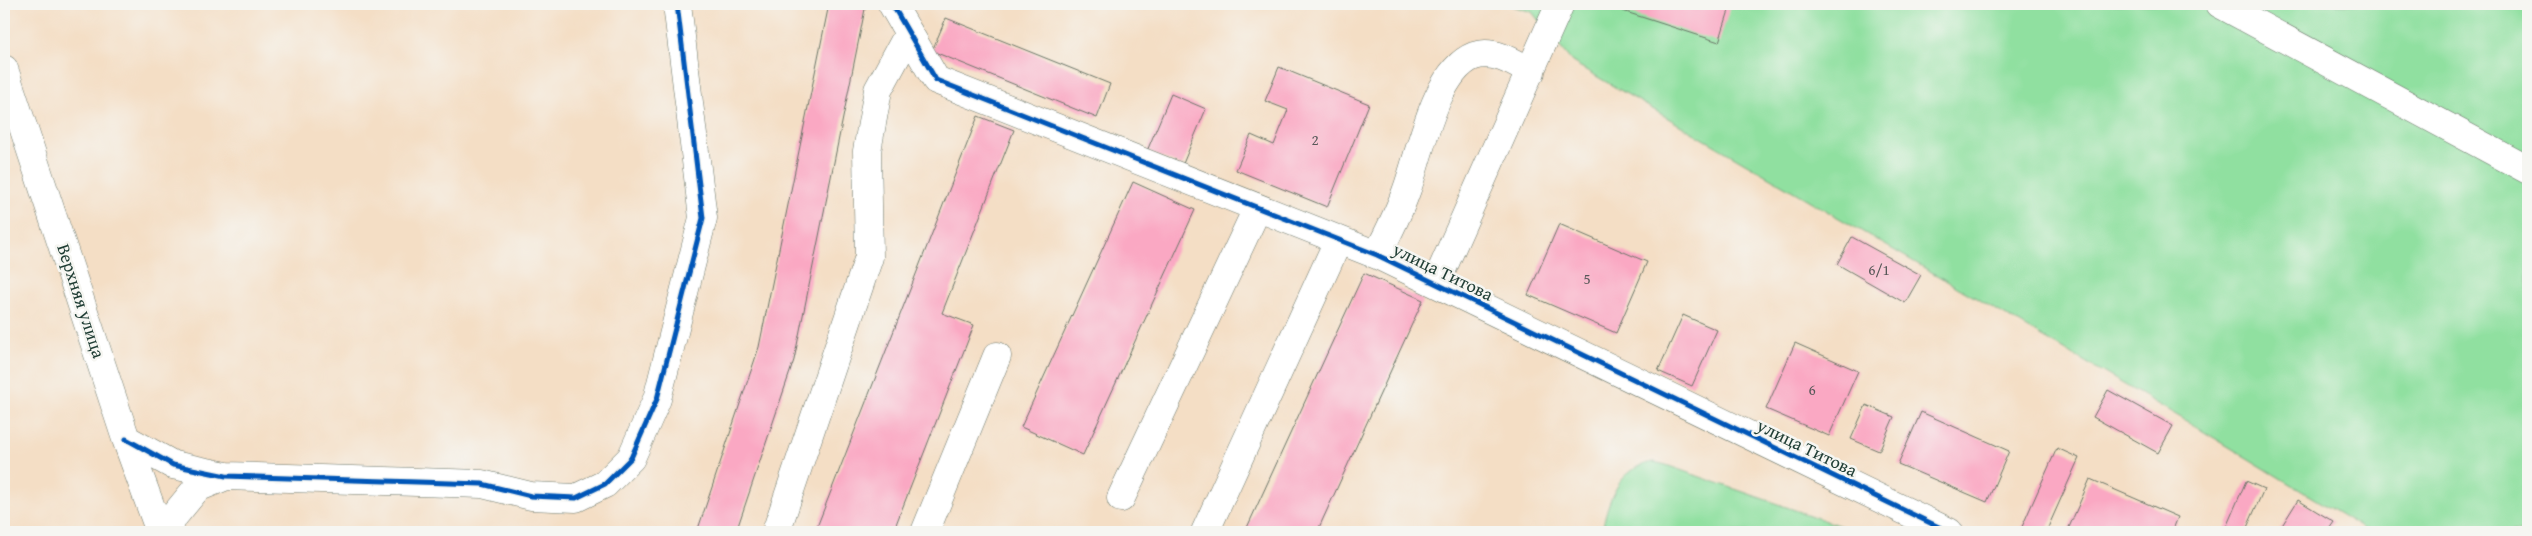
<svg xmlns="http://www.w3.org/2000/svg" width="2532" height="536" font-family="'Gentium Book Plus',serif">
<rect width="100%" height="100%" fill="#f6f6f2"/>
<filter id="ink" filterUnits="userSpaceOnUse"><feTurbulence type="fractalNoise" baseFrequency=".02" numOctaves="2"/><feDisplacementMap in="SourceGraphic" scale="10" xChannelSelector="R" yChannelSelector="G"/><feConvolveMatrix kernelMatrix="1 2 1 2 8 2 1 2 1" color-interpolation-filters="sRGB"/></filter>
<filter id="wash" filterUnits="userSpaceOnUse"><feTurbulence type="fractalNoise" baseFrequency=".0096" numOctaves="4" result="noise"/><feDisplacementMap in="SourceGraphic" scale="20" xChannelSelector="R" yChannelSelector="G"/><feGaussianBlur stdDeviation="1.12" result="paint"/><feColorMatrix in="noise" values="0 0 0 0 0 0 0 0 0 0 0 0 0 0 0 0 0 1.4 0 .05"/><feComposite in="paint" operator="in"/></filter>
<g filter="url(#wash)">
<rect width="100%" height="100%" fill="#f4dec5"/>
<path fill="#90e0a0" stroke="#588e6a" d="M1506,4h1022v528h-159l-186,-113 -611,-357 -40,-50z
M1654,462l12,3 192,67h-256c5,-31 17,-65 52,-70z"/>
<g id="blocks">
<path fill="#faa8c3" d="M829,4h37l-72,356 -58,172h-39l62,-185z
M1601,4h130l-12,38z
M946,18l164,66 -13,34 -165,-67z
M1279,67l90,37 -42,103 -91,-37 15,-35 23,10 14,-35 -23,-9z
M1171,94l35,15 -24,57 -35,-15z
M978,116l36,14 -72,183 32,12 -81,207h-78z
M1133,182l62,28 -112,245 -62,-28z
M1559,224l88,38 -31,71 -88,-38z
M1852,237l69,38 -16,28 -68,-39z
M1364,273l59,27 -106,232h-72z
M1683,315l34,15 -25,56 -34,-15z
M1795,343l63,28 -29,65 -63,-27z
M2108,390l65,36 -15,27 -65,-36z
M1866,405l28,12 -15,34 -28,-12z
M1921,412l88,39 -22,51 -89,-38z
M2057,448l22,10 -33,74h-17l-8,-3z
M2090,479l88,38 -6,15h-105z
M2246,481l18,8 -19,43h-21z
M2298,500l36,22 -7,10h-49z"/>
</g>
</g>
<g filter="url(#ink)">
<use href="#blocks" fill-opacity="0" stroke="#6a7567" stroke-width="1"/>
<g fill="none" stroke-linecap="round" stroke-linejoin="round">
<defs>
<path id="minor" d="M892,4l44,76 441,175 572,277
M2220,4l308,166
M4,69l122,370 34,93
M1377,255c11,-21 22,-43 30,-66 13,-35 28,-118 67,-133 20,-7 41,7 57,16
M1436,283l124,-279
M126,439l47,26 53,11 256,8 49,12 45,2 29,-14 26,-26 26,-59 46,-181 -26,-214
M1121,498l136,-289
M166,532l8,-16 23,-28 29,-12
M776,532l93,-275 -2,-106 11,-61 31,-57
M925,532l72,-176
M1205,532l133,-291"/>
</defs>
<use href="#minor" stroke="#6a7567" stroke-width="29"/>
<use href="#minor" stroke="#fff" stroke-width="28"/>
<defs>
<path id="cycleway" d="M892,4l44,76 441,175 572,277
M126,439l47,26 53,11 256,8 49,12 45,2 29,-14 26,-26 26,-59 46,-181 -26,-214"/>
</defs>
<use href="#cycleway" stroke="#f6f6f2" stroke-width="8"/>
<use href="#cycleway" stroke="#0057b8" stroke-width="5"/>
</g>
</g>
<g text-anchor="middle" stroke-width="5" stroke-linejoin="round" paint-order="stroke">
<g font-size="15" fill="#565858">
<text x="1315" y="145">2</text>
<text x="1879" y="275">6/1</text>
<text x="1587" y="284">5</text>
<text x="1812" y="395">6</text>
</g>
<g font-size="18" fill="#1f3d34" stroke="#f6f6f2">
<text transform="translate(1443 272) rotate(26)" y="6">улица Титова</text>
<text transform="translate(81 301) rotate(72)" y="6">Верхняя улица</text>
<text transform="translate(1807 448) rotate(26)" y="6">улица Титова</text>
</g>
</g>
<rect width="2532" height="536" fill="none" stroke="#f6f6f2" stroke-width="20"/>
</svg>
